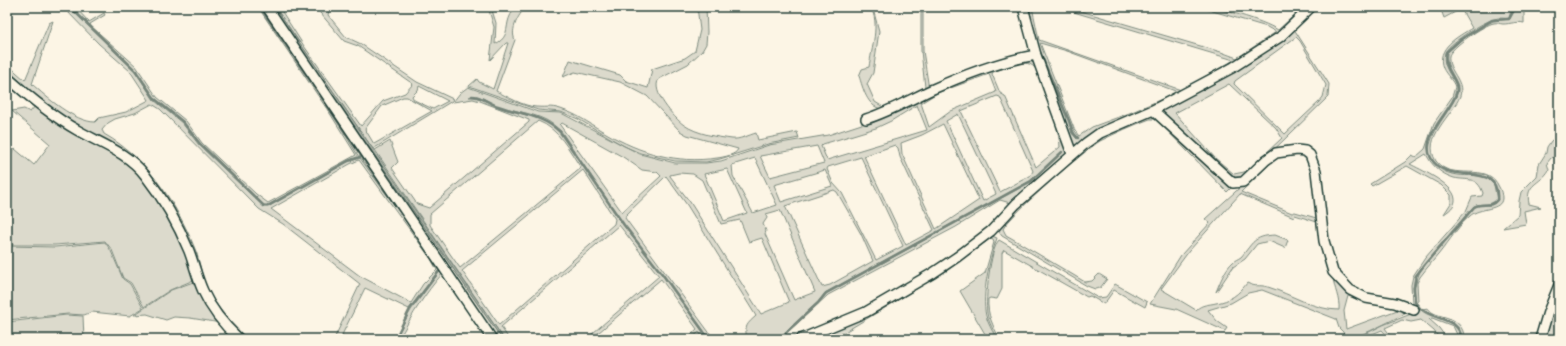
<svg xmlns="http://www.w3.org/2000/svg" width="1566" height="346" font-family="'Balsamiq Sans',sans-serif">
<rect width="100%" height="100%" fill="#fcf5e5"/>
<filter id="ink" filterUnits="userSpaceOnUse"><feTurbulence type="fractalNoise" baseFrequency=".025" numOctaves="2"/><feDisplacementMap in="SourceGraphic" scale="8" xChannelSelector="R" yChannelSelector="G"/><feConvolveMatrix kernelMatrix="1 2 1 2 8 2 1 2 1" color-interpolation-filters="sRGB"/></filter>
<g filter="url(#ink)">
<path fill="#dcdacc" stroke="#7e8c80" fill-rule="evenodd" d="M63,7h6l66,64 19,29 28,23 17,22 65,62h4l80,-45 12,-4 73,100 6,12 -30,39 -44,-21 -25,51h-6l26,-55 -77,-60 -24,-15 -99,-100 -8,-5 -17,9 -20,6 -7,4 -6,7 2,4c45,25 75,73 93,120 3,11 5,22 9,32 9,20 26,38 41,53h-3l-24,-26 -18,-29 -59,-116 -79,-49 -57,-48v-7l18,16 24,-57 4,-2 -21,63c14,13 43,38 63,38l4,-4 27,-6 23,-12 -19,-29 -31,-27zM359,160l72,99 6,11 -14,14 -12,19 -51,-27 -89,-67 79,-45z
M71,7h4l14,15 15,-9 1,2 -15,9 1,2 45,40 21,31 29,24 16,22 54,51 12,9 88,-48 -25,-40 -73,-108h1l73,106 27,44 -11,4 -80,44h-4l-64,-61 -17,-22 -28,-23 -19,-29z
M261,7h2l100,149 15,19 112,164h-4l-43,-66c-18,20 -31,42 -44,66h-4l16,-29 30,-40 -7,-12 -73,-101 -28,-45z
M275,7h4l25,39 57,80 22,-25 22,-8 8,-9 -55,-38 -14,-5 -29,-34h15l-2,8 18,22 15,7 56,38 36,17 -1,2 -79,48zM419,86l29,15 -15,8 -19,-9 -2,-4 6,-6zM403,97h4l25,14 -58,33 -9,-15 17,-23z
M488,7h3l5,16 -1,21c11,-5 11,-11 13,-22 1,-5 4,-10 7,-15h11c-8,8 -16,23 -11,33l-19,51c12,6 27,15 40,16 14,1 15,-2 30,4 14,5 27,15 40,22 34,20 71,31 111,25 7,-1 19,-3 21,-9l-51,-14 -7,-4 -33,-35 -27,-14 -45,-10 -12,5 7,-17 50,15 6,6 22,7 4,-19 33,-11 10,-7 5,-21 -3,-23h9l1,25 -1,12 -4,7 -14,13 -29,15c-9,12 15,39 25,46 13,9 33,12 48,14 7,1 17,-4 24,-6l2,7 39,-8 2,6 -31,6 -48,15 -14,3 -31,-1 -35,-8 -16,-7 -46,-27 -17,-7 -23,-2 -69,-24 8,-7 2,3 14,7 15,-46h-2l-16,17 4,-33z
M870,7l3,2 6,22 -6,42 -6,11 8,18 10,6 40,-21 -4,-36v-44h2v44l6,38 -47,20c-15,-2 -19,-21 -23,-33l3,-7 7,-2c2,-17 12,-45 1,-60z
M1025,7h3l8,38 33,76 3,12 5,6 -40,-94 -8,-38h3l7,33 142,50 53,-30 -177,-53h10l154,45 16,6 39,-26 -9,-5 -68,-20c19,0 63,13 79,23l25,-23h5l-24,23 -49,33 -161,83 -2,-2 -13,-38 -21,-53zM1040,43l27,8 111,41 -46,20 -40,15 -13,9 -4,-5z
M1440,7h72l-3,11c-5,1 -10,-1 -15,1 -11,3 -43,23 -48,32 -3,6 -2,12 1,18 3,8 12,15 8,25 -6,19 -39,44 -22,68 5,6 12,11 20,12 11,3 22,0 33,3l8,8 3,15c-6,7 -15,2 -23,6l-49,57 -10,13 -2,12 2,15 4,5h-2l-5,-4 -1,-19 2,-9 12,-18 41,-47 6,-14 10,-1 1,-3c-6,-17 -15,-12 -29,-15 -13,-4 -22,-12 -28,-24l-16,10c17,9 67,30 34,50l7,-11v-8l-10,-10 -34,-19 -35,20 -2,-2 35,-22 7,-7 4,2 9,-8 9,-26 18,-26 3,-10c-2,-7 -9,-12 -12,-19 -8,-20 16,-32 29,-40l-11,-19 -17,9z
M1514,7h10v16c-8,-2 -13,1 -21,1 -3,0 -6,-2 -9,-1 -9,1 -44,25 -45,33 -2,15 16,24 11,40 -7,19 -39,42 -24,65 16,22 52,-1 63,26 2,3 3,8 3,11 0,13 -23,9 -32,18 -10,8 -17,20 -25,30 -8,11 -17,20 -25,31l-3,6 1,18 -2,1 -2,-14 6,-17 55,-64 6,-2h11l6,-5 -3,-15 -8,-10c-13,-3 -27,1 -40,-4 -43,-16 5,-58 10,-78 4,-13 -13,-23 -10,-40l14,-13 32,-19 17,-2 4,-7z
M1294,29l35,55 -1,13 -77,75 -10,5h-8l-72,-66 103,-58zM1296,37l4,4 26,44 -3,12 -4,5 -34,32 -51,-50 1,-3zM1229,84l47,44 6,10 -33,31 -5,3 -10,2 -19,-16 -40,-45z
M292,36l210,303h-7z
M1025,60c6,1 12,4 15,10 7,10 29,74 26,83l-27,27 -23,19 -26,28 -33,27 -69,43 -38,19 -57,23h-2c23,-12 47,-19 70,-30 54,-26 110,-60 149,-106l-10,-3 -44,27 -128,68 -48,44 39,-36 7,-9 205,-112 32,-31 -33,30 -205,112 -7,9 -40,37h-31c-3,-13 0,-15 9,-23l-69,-111 -21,-29 -40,39 -1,3 89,121h-4l-47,-64 -39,-50 -63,-94c-5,-4 -9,-8 -15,-11 -16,-8 -35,-9 -51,-15 -8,-4 -18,-13 -26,-8 11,-1 19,7 29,10 22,8 44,8 62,25l63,93 39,50 46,64h-4l-5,-7 -8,7h-5l11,-10 -36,-50 -70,60h-5l73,-63 -40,-51 -118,102 8,12h-5l-129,-189 15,-9 8,21 -6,6 25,36 12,4 100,-86v-2l-49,-19 -7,-2 -20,3 7,-9 8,-6 70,25 23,1 79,41 35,9h31l15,-2 48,-16 59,-10 49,-16 57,-28 81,-30zM1020,63c5,0 10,0 14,4 12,11 25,63 26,80l-24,20 -31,-71 -5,-3 -8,-19 1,-2zM989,74l7,18 -45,19 -22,16 -8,-24 16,-10zM997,96l3,1 33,74 -3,5 -30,16 -39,-81zM917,105l10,25 -100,30 -6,-14 2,-2 53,-16 15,-7zM958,114l38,80 -13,7 -37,-80zM538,121c21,8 31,29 43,47l-121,100 -30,-43v-11zM562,123l61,34 19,13 15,2 4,4 -39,36 -62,-87zM943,124l36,76 -43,29 -34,-75 -1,-11 21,-8zM895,145l3,3 2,9 34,73 -28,15 -42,-89zM817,146l7,17 -54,14 -10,-21zM861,157l42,89 -27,14 -34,-67 -9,-10 -6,-14 1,-2zM755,158l22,47 -24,8 -20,-37 -1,-11zM727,169l20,44 -23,8 -20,-47zM583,170l32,49 -1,5 -115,101 -37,-54zM825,170l7,16 -51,16 -7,-17zM679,173l14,1 9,6 19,44 19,-4 9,22 13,-4 27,64 -28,12 -71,-112 -20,-26v-1zM834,190l3,2 24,42 12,27 -43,24 -8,2 -37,-81zM780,210l35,82 -21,8 -29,-66 1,-3 -3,-7 4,-6 -1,-4z
M36,105l96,59 32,42 32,73 -26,11 -26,17 -13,-24 -8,-5 -11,-28 -7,-9 -50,4h-48v-91l2,2 6,-7 19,16 16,-21 -38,-33 12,-2 6,3z
M1150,116l5,1 76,71 -4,4 -71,-73h-6c-17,6 -34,14 -50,22 -15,9 -91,75 -97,88l3,6 7,4 72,43 7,-1 7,-7 8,5 -7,9 -5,1 -8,-3 -85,-50 -3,-4c0,-12 86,-86 100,-94 16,-9 34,-16 51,-22z
M1559,134v21l-8,3 -4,5 2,7c-9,15 -24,13 -20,34l12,3 -17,4 2,13 -23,4 15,-13 1,-14 2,-9 16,-16 2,-12 7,-11 1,-6 4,-6z
M1275,156l5,1 -5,2 -34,33 51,21 3,-1 25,7v4l-25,-8 -1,2 -54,-23 -51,57 -28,38 35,21c6,-6 12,-5 20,-7 14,-2 23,-9 31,-20 10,5 11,1 21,4 23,7 46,23 71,23 1,-12 -5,-21 -6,-33l5,6 66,27v4c-12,6 -47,25 -58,25l-3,-7 -4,-4 -3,-9 -74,-29 -14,3 -17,10 -23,7 9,11 10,7 -2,3 -49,-22 -26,-5 31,-49 29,-32 -5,-4zM1348,296c17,7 35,7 52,13l-54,20 -2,-18z
M1275,235l13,5 -3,8 -16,-7 -12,3 -12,15 -12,8 -17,25c4,-10 9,-23 17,-30 2,-2 5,-3 8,-5 12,-14 12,-21 34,-22z
M992,236l5,2c-7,20 -16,57 -11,78 2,8 7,16 11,23h-9l-28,-48 25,-18 9,-31 -1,-3 -2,-1 -43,32 -105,63 -16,6h-18c22,-9 46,-17 67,-28 41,-21 78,-49 116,-75z
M999,240l99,58 8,-1 9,-13 32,18 -2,5 -31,-17 -10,14 -14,-8 -3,1 -83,-47 -2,3v36l-5,10 -7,-1 -2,1c-1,16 5,27 12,40h-2c-4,-8 -10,-17 -11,-26 -2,-13 3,-64 12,-73z
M105,242l6,9 12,28 7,5 13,24 -13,8 -38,-4 -8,3 -16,-1 -61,6v-74l48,1z
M196,281l25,42 -31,-5 -16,-1 -8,3 -19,-6 -13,1 37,-25z
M1559,288v51h-17z
M1428,308c8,13 33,3 37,31h-3c0,-21 -27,-20 -40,-30z
M1421,310c12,11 40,8 40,29h-2l-6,-13 -21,-8 -3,1 10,9 8,11h-7l-6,-8 -13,-11 -10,2 -9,-2 -17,8 8,11h-3l-8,-9 -22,9h-5l28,-14z
M66,315l17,1 1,23h-74l-2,-17z"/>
<path fill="#aeb3a7" stroke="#758479" d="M272,7h3l229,332h-2z"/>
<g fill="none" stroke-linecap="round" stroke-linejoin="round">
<path stroke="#758479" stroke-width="2.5" d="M70,7l65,63 20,29 28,23 17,22 64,62h4l80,-45 12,-4
M260,7c48,70 95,141 144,210
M1028,7l2,9
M1040,52l29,69 4,12 5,5
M472,96c9,0 17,7 26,10 22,8 44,9 62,26l64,93 39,50 46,64
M1420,308l-5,-6 -1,-14 2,-12 9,-12 49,-57c8,-5 17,1 23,-7 4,-42 -50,-12 -66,-42 -12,-23 21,-46 26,-66 3,-13 -15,-21 -11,-40l15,-13 31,-19 17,-1 4,-8v-4
M1422,309c12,11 39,9 39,30
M395,339l15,-30 30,-39 -2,-2
M779,339l39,-36 8,-10 205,-112 31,-29"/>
<defs>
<path id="minor" d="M267,7l225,332
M1023,7l13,48 36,99
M7,77c21,19 45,39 70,53 24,14 50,22 68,45 18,23 33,49 44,76 5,13 8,27 14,40 8,18 22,35 36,48
M1153,110l80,73 10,-1 23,-22 10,-7 21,-3 8,1 5,4 6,16 8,70 9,31 17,18 16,8 29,5 19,7
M866,119c23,-7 45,-20 67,-30 33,-15 68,-28 103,-34
M801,339l65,-27 67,-39 24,-16 34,-26 25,-27 70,-61 14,-10 53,-23 79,-42 48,-31 31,-30
M1540,339l8,-27 11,-27"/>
</defs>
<use href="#minor" stroke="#1f3d34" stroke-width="12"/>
<use href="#minor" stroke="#fcf5e5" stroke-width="9"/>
</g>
</g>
<rect width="1566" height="346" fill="none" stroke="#fcf5e5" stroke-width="24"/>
<rect x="12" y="12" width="1542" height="322" fill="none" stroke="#1f3d34" stroke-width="1.5" filter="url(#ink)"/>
</svg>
